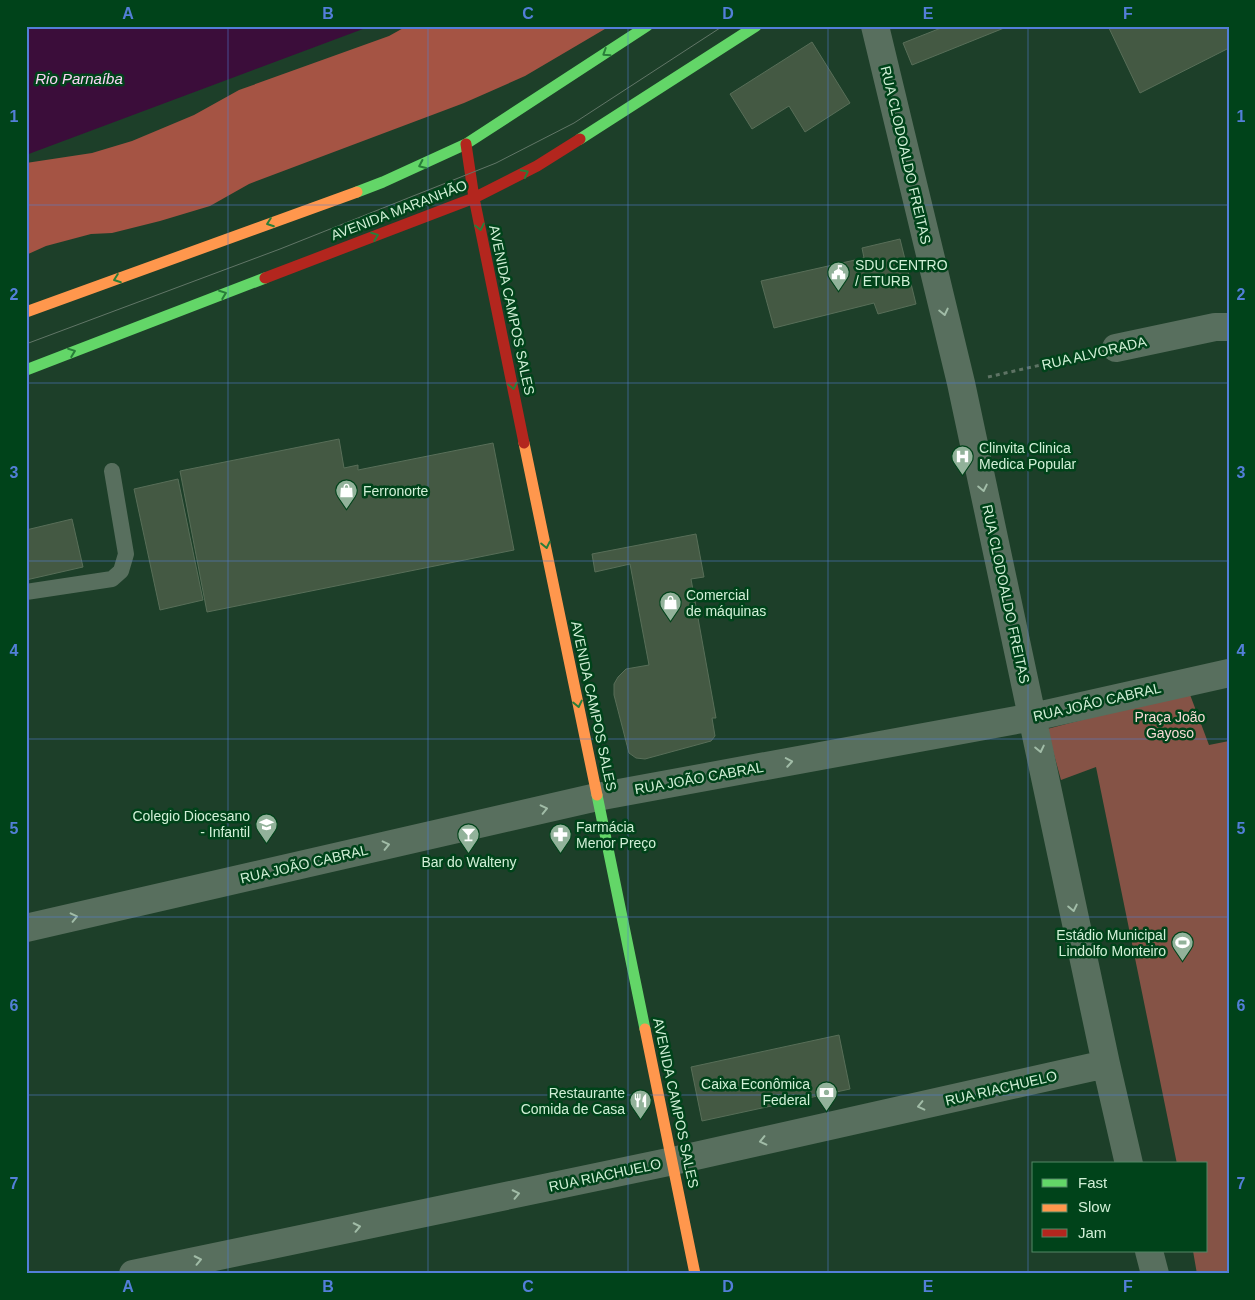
<svg xmlns="http://www.w3.org/2000/svg" width="1255" height="1300" font-family="Helvetica,sans-serif">
<rect width="100%" height="100%" fill="#1d3f29"/>
<path fill="#855346" d="M1189,692l20,53 20,-4v533h-32l-4,-23h13v-87h-29l-81,-397 -35,13 -14,-51z"/>
<path fill="#a55444" d="M407,26h203l-85,50 -61,27 -215,81 -39,22 -50,15 -48,12 -21,1 -45,12 -20,9v-92l66,-10 40,-12 62,-26 45,-25 150,-54z"/>
<path fill="#3b0d3a" d="M26,26h345l-345,129z"/>
<path fill="#445943" stroke="#586e58" d="M946,26h63l-97,39 -9,-22z
M1108,26h121v22l-89,45z
M812,42l38,61 -45,29 -16,-26 -37,23 -22,-35z
M900,239l16,65 -38,10 -4,-11 -100,25 -13,-47 103,-23 -2,-10z
M339,439l5,29 14,-3v5l135,-27 21,107 -307,62 -27,-141z
M178,479l25,121 -43,10 -26,-121z
M72,519l11,48 -57,13v-50z
M696,534l8,43 -13,2 25,139h-4l3,18 -4,5 -66,18 -9,-1 -7,-5 -15,-58v-11l4,-7 8,-8 23,-4 -19,-101 -35,8 -3,-18z
M839,1035l11,54 -148,32 -11,-54z"/>
<g fill="none" stroke-linecap="round" stroke-linejoin="round">
<path stroke="#5e7364" stroke-width="3" stroke-dasharray="4 4" stroke-linecap="butt" d="M988,377l101,-23"/>
<path stroke="#586f5e" stroke-width="16" d="M26,592l86,-13 9,-8 5,-17 -14,-83"/>
<path stroke="#586f5e" stroke-width="28" d="M875,26l86,357 145,681 23,100
M1116,348l99,-21h14
M26,928l571,-131 436,-80 196,-44
M1149,1251l6,23
M133,1274l540,-113 433,-97"/>
<path stroke="#63d668" stroke-width="11" d="M580,139l176,-113
M357,192l26,-10 83,-38 181,-118
M26,370l239,-92
M597,795l48,234"/>
<path stroke="#ff974d" stroke-width="11" d="M26,312l331,-120
M524,443l73,352
M645,1029l50,245"/>
<path stroke="#b3261e" stroke-width="11" d="M466,144l8,54 50,245
M265,278l209,-80 63,-32 43,-27"/>
<path stroke="#617667" stroke-width="1" d="M26,344l254,-95 216,-86 78,-40 149,-97"/>
</g>
<defs><path id="oneway-chevron" d="M-2-3.5L2.5 0L-2 3.5" fill="none" stroke-width="1.6" stroke-linecap="round" stroke-linejoin="round" transform="scale(1.25)"/></defs>
<g stroke="#287e39">
<use href="#oneway-chevron" transform="translate(606 53) rotate(147)"/>
<use href="#oneway-chevron" transform="translate(422 165) rotate(155)"/>
<use href="#oneway-chevron" transform="translate(525 173) rotate(-27)"/>
<use href="#oneway-chevron" transform="translate(270 223) rotate(160)"/>
<use href="#oneway-chevron" transform="translate(480 227) rotate(78)"/>
<use href="#oneway-chevron" transform="translate(375 236) rotate(-21)"/>
<use href="#oneway-chevron" transform="translate(117 279) rotate(160)"/>
<use href="#oneway-chevron" transform="translate(223 294) rotate(-21)"/>
<use href="#oneway-chevron" transform="translate(72 352) rotate(-21)"/>
<use href="#oneway-chevron" transform="translate(513 386) rotate(78)"/>
<use href="#oneway-chevron" transform="translate(546 545) rotate(78)"/>
<use href="#oneway-chevron" transform="translate(578 704) rotate(78)"/>
</g>
<g stroke="#a1bca7">
<use href="#oneway-chevron" transform="translate(944 312) rotate(77)"/>
<use href="#oneway-chevron" transform="translate(983 488) rotate(78)"/>
<use href="#oneway-chevron" transform="translate(1040 749) rotate(78)"/>
<use href="#oneway-chevron" transform="translate(789 762) rotate(-10)"/>
<use href="#oneway-chevron" transform="translate(544 809) rotate(-13)"/>
<use href="#oneway-chevron" transform="translate(386 845) rotate(-13)"/>
<use href="#oneway-chevron" transform="translate(1073 908) rotate(78)"/>
<use href="#oneway-chevron" transform="translate(74 917) rotate(-13)"/>
<use href="#oneway-chevron" transform="translate(921 1106) rotate(167)"/>
<use href="#oneway-chevron" transform="translate(763 1141) rotate(167)"/>
<use href="#oneway-chevron" transform="translate(516 1194) rotate(-12)"/>
<use href="#oneway-chevron" transform="translate(357 1227) rotate(-12)"/>
<use href="#oneway-chevron" transform="translate(198 1260) rotate(-12)"/>
</g>
<path fill="none" stroke="#537fd8" stroke-width="1" stroke-opacity="0.55" d="M228,26v1248M428,26v1248M628,26v1248M828,26v1248M1028,26v1248M26,205h1203M26,383h1203M26,561h1203M26,739h1203M26,917h1203M26,1095h1203"/>
<defs>
<symbol id="civic-pin" viewBox="-11 -11 22 30"><path d="M0 17L-7.5 6A9.5 9.5 0 1 1 7.5 6Z" fill="#92b29a" stroke="#00431a"/><path d="M-.6-6.5H3V-4.5H.6V-3L4-1V1h2V6H-6V1h2V-1L-.6-3ZM-1.2 2.5V6h2.4V2.5Z" fill="#fff"/></symbol>
<symbol id="hospital-pin" viewBox="-11 -11 22 30"><path d="M0 17L-7.5 6A9.5 9.5 0 1 1 7.5 6Z" fill="#92b29a" stroke="#00431a"/><path d="M-5-5h3v3.5h4V-5h3V5h-3V1.5h-4V5h-3Z" fill="#fff"/></symbol>
<symbol id="shop-pin" viewBox="-11 -11 22 30"><path d="M0 17L-7.5 6A9.5 9.5 0 1 1 7.5 6Z" fill="#92b29a" stroke="#00431a"/><path d="M-5-2.5h2.3a2.7 3.5 0 0 1 5.4 0H5L5.5 6h-11ZM-1.5-2.5h3a1.5 2.3 0 0 0-3 0Z" fill="#fff"/></symbol>
<symbol id="school-pin" viewBox="-11 -11 22 30"><path d="M0 17L-7.5 6A9.5 9.5 0 1 1 7.5 6Z" fill="#92b29a" stroke="#00431a"/><path d="M0-5L7-2L0 1L-7-2ZM-4 1L0 2.5L4 1V4Q0 6-4 4Z" fill="#fff"/></symbol>
<symbol id="bar-pin" viewBox="-11 -11 22 30"><path d="M0 17L-7.5 6A9.5 9.5 0 1 1 7.5 6Z" fill="#92b29a" stroke="#00431a"/><path d="M-6-5H6L.8 .8V4.5H3.5V6h-7V4.5H-.8V.8Z" fill="#fff"/></symbol>
<symbol id="pharmacy-pin" viewBox="-11 -11 22 30"><path d="M0 17L-7.5 6A9.5 9.5 0 1 1 7.5 6Z" fill="#92b29a" stroke="#00431a"/><path d="M-2-6h4v4h4v4h-4v4h-4v-4h-4v-4h4Z" fill="#fff"/></symbol>
<symbol id="stadium-pin" viewBox="-11 -11 22 30"><path d="M0 17L-7.5 6A9.5 9.5 0 1 1 7.5 6Z" fill="#92b29a" stroke="#00431a"/><path d="M0-5a6.5 5 0 1 0 0 10a6.5 5 0 1 0 0-10ZM-3.5-1.8h7v3.6h-7Z" fill="#fff"/></symbol>
<symbol id="bank-pin" viewBox="-11 -11 22 30"><path d="M0 17L-7.5 6A9.5 9.5 0 1 1 7.5 6Z" fill="#92b29a" stroke="#00431a"/><path d="M-6-4H6V4H-6ZM0-2.3a2.3 2.3 0 1 0 0 4.6a2.3 2.3 0 1 0 0-4.6Z" fill="#fff"/></symbol>
<symbol id="restaurant-pin" viewBox="-11 -11 22 30"><path d="M0 17L-7.5 6A9.5 9.5 0 1 1 7.5 6Z" fill="#92b29a" stroke="#00431a"/><path d="M-5-6h1v4h1v-4h1v4h1v-4h1v5L-1.5 .5V6h-2V.5L-5-1ZM5-6V6H3V1.5H1.5Q1.5-4 5-6Z" fill="#fff"/></symbol>
</defs>
<g fill-rule="evenodd">
<use href="#civic-pin" x="826" y="260" width="25" height="34"/>
<use href="#hospital-pin" x="950" y="444" width="25" height="34"/>
<use href="#shop-pin" x="334" y="478" width="25" height="34"/>
<use href="#shop-pin" x="658" y="590" width="25" height="34"/>
<use href="#school-pin" x="254" y="812" width="25" height="34"/>
<use href="#bar-pin" x="456" y="822" width="25" height="34"/>
<use href="#pharmacy-pin" x="548" y="822" width="25" height="34"/>
<use href="#stadium-pin" x="1170" y="930" width="25" height="34"/>
<use href="#bank-pin" x="814" y="1080" width="25" height="34"/>
<use href="#restaurant-pin" x="628" y="1088" width="25" height="34"/>
</g>
<g text-anchor="middle" stroke-width="5" stroke-linejoin="round" paint-order="stroke">
<g font-size="14" fill="#d1f0d7" stroke="#00431a">
<text transform="translate(906 155) rotate(77)" y="5">RUA CLODOALDO FREITAS</text>
<text transform="translate(399 210) rotate(-21)" y="5">AVENIDA MARANHÃO</text>
<text transform="translate(512 310) rotate(78)" y="5">AVENIDA CAMPOS SALES</text>
<text transform="translate(1094 353) rotate(-13)" y="5">RUA ALVORADA</text>
<text transform="translate(1006 594) rotate(78)" y="5">RUA CLODOALDO FREITAS</text>
<text transform="translate(1097 702) rotate(-13)" y="5">RUA JOÃO CABRAL</text>
<text transform="translate(594 706) rotate(78)" y="5">AVENIDA CAMPOS SALES</text>
<text transform="translate(699 778) rotate(-10)" y="5">RUA JOÃO CABRAL</text>
<text transform="translate(304 864) rotate(-13)" y="5">RUA JOÃO CABRAL</text>
<text transform="translate(1001 1088) rotate(-13)" y="5">RUA RIACHUELO</text>
<text transform="translate(676 1103) rotate(78)" y="5">AVENIDA CAMPOS SALES</text>
<text transform="translate(605 1175) rotate(-12)" y="5">RUA RIACHUELO</text>
</g>
<g font-size="14" fill="#d1f0d7" stroke="#00431a" text-anchor="start">
<text x="855" y="270">SDU CENTRO<tspan x="855" dy="16">/ ETURB</tspan></text>
<text x="979" y="453">Clinvita Clinica<tspan x="979" dy="16">Medica Popular</tspan></text>
<text x="363" y="496">Ferronorte</text>
<text x="686" y="600">Comercial<tspan x="686" dy="16">de máquinas</tspan></text>
<text x="250" y="821" text-anchor="end">Colegio Diocesano<tspan x="250" dy="16">- Infantil</tspan></text>
<text x="576" y="832">Farmácia<tspan x="576" dy="16">Menor Preço</tspan></text>
<text x="469" y="867" text-anchor="middle">Bar do Walteny</text>
<text x="1166" y="940" text-anchor="end">Estádio Municipal<tspan x="1166" dy="16">Lindolfo Monteiro</tspan></text>
<text x="810" y="1089" text-anchor="end">Caixa Econômica<tspan x="810" dy="16">Federal</tspan></text>
<text x="625" y="1098" text-anchor="end">Restaurante<tspan x="625" dy="16">Comida de Casa</tspan></text>
</g>
<g font-size="14" fill="#f7dbd5" stroke="#00431a">
<text x="1170" y="722">Praça João<tspan x="1170" dy="16">Gayoso</tspan></text>
</g>
<g font-size="15" font-style="italic" fill="#fdd4f7" stroke="#00431a">
<text x="79" y="84">Rio Parnaíba</text>
</g>
</g>
<rect width="1255" height="1300" fill="none" stroke="#00431a" stroke-width="55"/>
<rect x="1032" y="1162" width="175" height="90" fill="#00431a" stroke="#548866"/>
<rect x="1042" y="1179" width="25" height="8" fill="#63d668" stroke="#548866"/>
<text x="1078" y="1188" font-size="15" fill="#d1f0d7">Fast</text>
<rect x="1042" y="1204" width="25" height="8" fill="#ff974d" stroke="#548866"/>
<text x="1078" y="1212" font-size="15" fill="#d1f0d7">Slow</text>
<rect x="1042" y="1229" width="25" height="8" fill="#b3261e" stroke="#548866"/>
<text x="1078" y="1238" font-size="15" fill="#d1f0d7">Jam</text>
<rect x="28" y="28" width="1200" height="1244" fill="none" stroke="#537fd8" stroke-width="2"/>
<g font-size="16" text-anchor="middle" font-weight="bold" fill="#537fd8">
<text x="128" y="19">A</text>
<text x="328" y="19">B</text>
<text x="528" y="19">C</text>
<text x="728" y="19">D</text>
<text x="928" y="19">E</text>
<text x="1128" y="19">F</text>
<text x="14" y="122">1</text>
<text x="1241" y="122">1</text>
<text x="14" y="300">2</text>
<text x="1241" y="300">2</text>
<text x="14" y="478">3</text>
<text x="1241" y="478">3</text>
<text x="14" y="656">4</text>
<text x="1241" y="656">4</text>
<text x="14" y="834">5</text>
<text x="1241" y="834">5</text>
<text x="14" y="1011">6</text>
<text x="1241" y="1011">6</text>
<text x="14" y="1189">7</text>
<text x="1241" y="1189">7</text>
<text x="128" y="1292">A</text>
<text x="328" y="1292">B</text>
<text x="528" y="1292">C</text>
<text x="728" y="1292">D</text>
<text x="928" y="1292">E</text>
<text x="1128" y="1292">F</text>
</g>
</svg>
